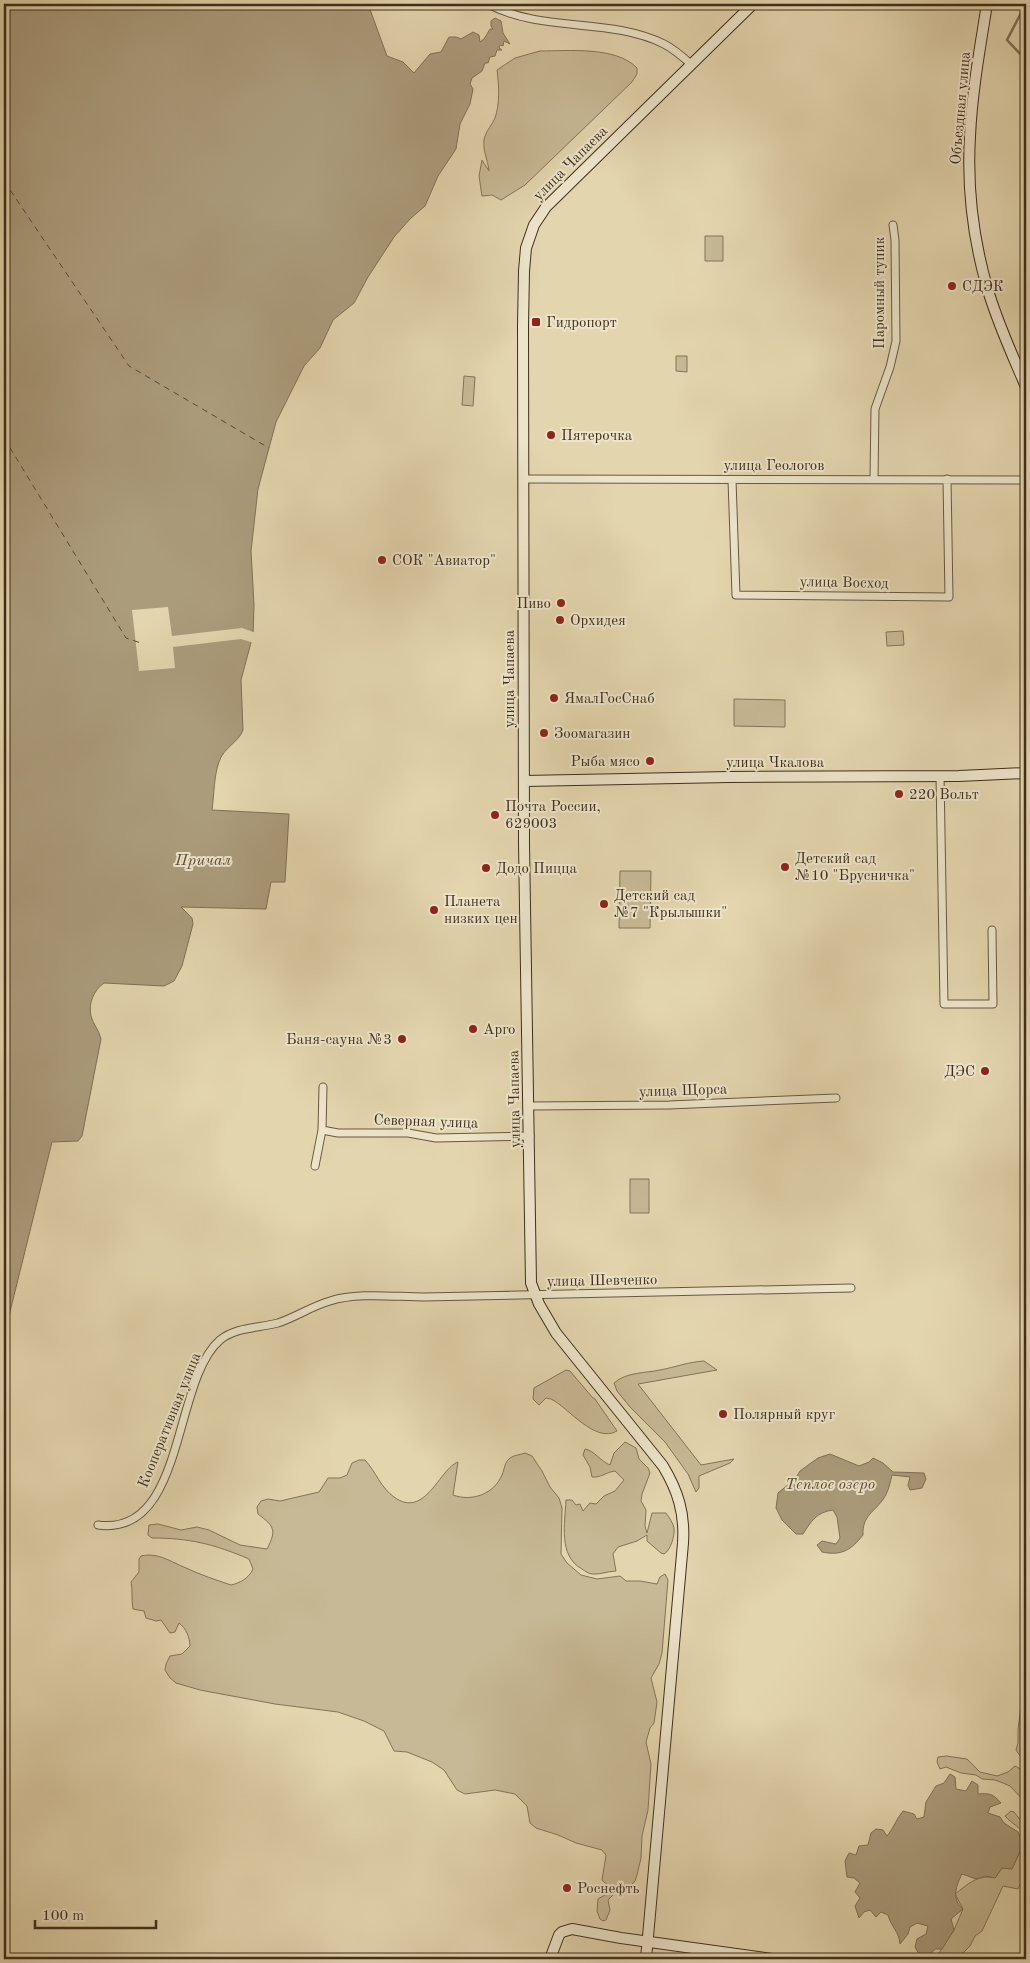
<svg xmlns="http://www.w3.org/2000/svg" width="1030" height="1963" font-family="'Old Standard TT',serif">
<rect width="100%" height="100%" fill="#e3d5ae"/>
<filter id="stains"><feTurbulence type="fractalNoise" baseFrequency=".004" numOctaves="4"/><feColorMatrix values="0 0 0 0 .2 0 0 0 0 .09 0 0 0 0 .02 0 0 0 .5 -.17"/></filter>
<radialGradient id="worn" r=".72"><stop offset=".6" stop-color="#630" stop-opacity="0"/><stop offset="1" stop-color="#630" stop-opacity=".3"/></radialGradient>
<path fill="#c7b995" stroke="#837458" d="M540,51c28,0 76,-5 97,17v6l-5,8 -107,103 -24,15 -9,-5 -10,1 -3,-20 3,-16 7,11c-1,-11 -8,-24 -4,-35 2,-6 7,-11 10,-18 5,-14 4,-33 2,-48l18,-12z
M705,236h18v25h-18z
M676,356h11v16l-11,-1z
M464,376l11,1 -2,29 -11,-1z
M903,631l1,14 -17,1 -1,-14z
M734,699l51,1v27l-51,-1z
M620,871h31l-1,57h-31z
M630,1179h19v34h-19z
M704,1361l13,9 -79,14 63,81 33,-6 -4,4 -31,13v12l-3,4 -8,-18 -23,-32 -35,-35 -13,-16 -3,-8c12,-11 32,-10 46,-13 16,-3 28,-8 44,-9z
M566,1370l4,1 22,26 3,2 22,32c-22,13 -49,-24 -66,-32l-5,-1 -7,7 -6,-6 1,-11z
M625,1442l11,6 3,11 9,9 2,5 -8,21 -1,7 5,9 -1,16 2,7 5,-20h14c3,4 7,10 8,15 1,7 -3,22 -10,26l-3,-1 -14,-12v-6l-10,6 -19,6 -5,7 3,17c-8,0 -16,4 -24,3 -3,0 -7,-3 -10,-5 -24,-13 -17,-46 -16,-69h6l4,5 4,-1 3,7 7,-8 6,1 8,-8 11,-5 9,-11 -9,-9c-8,1 -15,7 -23,6l-2,-10 -7,-12 2,-6c10,2 15,12 25,16l4,-12z
M525,1453l7,3 10,15 8,16 9,11 3,10 -1,46 6,9 14,12 16,4 23,-3 6,5h14l17,3 3,-7 5,-3 3,6 -6,73 -3,11 -8,14 6,24 -3,21 -4,5 -4,14 5,22 -3,46 -6,26 -1,22 -4,17 -2,6 -12,13 -7,-2 -8,8 2,10 -4,10 -3,1 -3,-2 -3,-8 1,-12 12,-7 1,-4 -9,-8 4,-25 -4,-5 -26,-7 -18,-8 -22,-7 -6,-5 -3,-17 -12,-12 -20,-4 -30,4 -8,-4 -13,-20 -12,-8 -25,-10 -13,-1 -10,-20 -20,-10 -26,-9 -63,-8 -75,-14 -24,-7 -6,-5 -5,-8 1,-6 4,-8 12,-2 8,-8c0,-8 -4,-18 -11,-23l-4,9 -5,1 -9,-13 -5,1 -10,-3 -2,-7 -11,-2c-2,-10 0,-18 -2,-27l8,-10v-13l2,-3c17,-4 30,6 45,12 15,7 30,12 45,17 9,-2 18,-7 22,-16l-4,-10c-35,-15 -60,-21 -97,-21l-4,-3 1,-10 9,-1 23,6 16,-3 12,3 31,15 27,4c10,-19 7,-23 -9,-35l-1,-7 4,-6 7,-2 12,2 39,-9 9,-14h12l7,-3 5,-12 7,-3h6c11,12 16,28 29,37 31,23 46,-29 64,-35l-5,33c19,7 41,-1 49,-20 3,-7 2,-12 8,-17 4,-3 10,-3 15,-5z
M1025,1672l1,4v88l-10,-14 2,-7v-13z
M946,1756l21,3 13,13 17,4 11,-4 7,-6c15,6 11,23 11,37l-16,-17 -7,-3 -8,-3 -13,-1 -6,-4 -15,-2 -15,-6 -6,2 -3,-7 1,-5z
M1011,1811l3,1 8,10 4,-2v-4v20c-8,-11 -13,-11 -21,-20z
M1023,1845c7,13 1,32 -5,44l-15,-3 -21,45 -7,5 -5,10 -7,7v6h-12l-5,-4 -9,1 17,-26 9,-21 -8,-15c13,-10 23,-20 40,-16l7,-10 10,1z"/>
<path fill="#ab9c7c" stroke="#807055" d="M4,4h364l19,52 16,6 11,11 16,-19 11,-2 8,-15h7l5,2 12,-7 6,3 1,7 4,-3 6,-10h3l-2,-3v-5l4,-3 6,3 2,12 7,11 -6,-3 -1,5 -3,-1 -1,3 3,2h-5l-2,6 -5,1 -2,6h-3l-3,8 -10,7 -2,6 3,5 -3,15 -10,20 -4,25 -18,27 -13,30 -15,13 -16,18 -26,40 -14,26 -21,17 -13,28 -16,18 -28,56 -18,67 -7,62 3,54 -1,30 -12,45 2,50c-4,12 -20,18 -24,32 -5,13 -5,34 -7,48l77,4 -4,68h-14l-5,27 -85,-2 11,11 1,6 -11,42 -8,15 -10,5 -60,-3c-10,7 -16,20 -13,33 2,8 8,14 10,23l-19,97 -4,5 -26,1 -48,194z
M830,1454l29,12 10,-4 4,-4 10,5 10,9 31,1 2,6 -4,9 -12,2 -2,-5 2,-8 -18,-2c-2,8 -3,15 -8,23 -9,14 -22,17 -21,37 -12,15 -21,21 -41,17l-5,-7 5,-4 14,3 4,-6 -3,-21 -4,-7c-16,2 -22,11 -30,24h-7l-14,-14 -6,-12 2,-15 17,-14 5,-8 18,-13z
M950,1774l5,3 1,12 10,2 6,-10 6,4v9c12,-1 15,0 23,9l-11,4 -2,6 12,4 4,6 14,9 5,13 -11,24 -10,-1 -7,10 -10,-2 -9,3 -14,-5c-6,12 -11,25 1,35l-12,10 3,11 -12,19h-7l-6,7h-9l-5,-9 2,-8 9,-5 2,-8 -11,-3 -7,4 -2,7 -8,10c-1,-13 -9,-17 -12,-29l-7,-3 -5,5 -6,-7 -6,2 -5,6 -4,-12 5,-8 -5,-6 5,-9 -6,-5 -7,-1 -2,-16 4,-8 7,2 3,-9 9,-1 3,-12 5,-4 7,1 4,6c7,-8 9,-17 16,-25l11,3 3,5 7,-2 2,-15 10,-16 8,-3z"/>
<path fill="#e3d5ae" d="M168,607l4,29 70,-8 14,5 -2,10 -13,-4 -68,8 2,21 -36,3 -7,-61z"/>
<g fill="none" stroke-linecap="round" stroke-linejoin="round">
<path stroke="#807055" stroke-width="2.5" d="M1022,4l-1,9 -14,27 19,20"/>
<path stroke="#5a4a33" stroke-width="1" stroke-dasharray="6 5" stroke-linecap="butt" d="M4,181l125,185 140,82
M4,438l122,200 15,5"/>
<defs>
<path id="street" d="M488,4c54,29 122,13 176,40 10,5 19,13 28,21
M523,479l503,1
M874,479l1,-70 15,-42 6,-26 -1,-101 -2,-15
M732,480l4,115 213,2 -2,-118
M940,776l4,228h49l-1,-74
M530,1106l139,-1 167,-7
M322,1130l16,3h70l28,5 94,-2
M315,1166l7,-36 1,-43
M98,1525c88,12 74,-144 122,-185 16,-13 39,-12 58,-17 18,-6 34,-17 52,-22 27,-9 66,-4 94,-4l427,-9"/>
<path id="secondary" d="M987,4c-7,44 -15,88 -17,132 -3,51 3,102 17,151 10,35 25,67 39,100
M524,781l205,-4 230,-1 67,-3
M550,1959l9,-24 3,-3 10,-3 49,9 151,21
M646,1959l37,-416c2,-30 -5,-52 -20,-77l-107,-133 -17,-29 -8,-21 -7,-439 -1,-519 1,-54 2,-23 8,-23 12,-18 207,-203"/>
</defs>
<use href="#street" stroke="#685840" stroke-width="9"/>
<use href="#secondary" stroke="#3f2e1b" stroke-width="12"/>
<use href="#street" stroke="#ede4ca" stroke-width="7"/>
<use href="#secondary" stroke="#ede4ca" stroke-width="10"/>
</g>
<g fill="#8f2418" stroke="#ede4ca" stroke-width="2">
<circle cx="952" cy="286" r="5"/>
<rect x="531" y="317" width="10" height="10" rx="2.5"/>
<circle cx="551" cy="435" r="5"/>
<circle cx="382" cy="560" r="5"/>
<circle cx="561" cy="603" r="5"/>
<circle cx="560" cy="620" r="5"/>
<circle cx="554" cy="698" r="5"/>
<circle cx="544" cy="733" r="5"/>
<circle cx="650" cy="761" r="5"/>
<circle cx="899" cy="794" r="5"/>
<circle cx="495" cy="815" r="5"/>
<circle cx="785" cy="867" r="5"/>
<circle cx="486" cy="868" r="5"/>
<circle cx="604" cy="904" r="5"/>
<circle cx="434" cy="910" r="5"/>
<circle cx="473" cy="1029" r="5"/>
<circle cx="402" cy="1039" r="5"/>
<circle cx="985" cy="1071" r="5"/>
<circle cx="723" cy="1414" r="5"/>
<circle cx="567" cy="1888" r="5"/>
</g>
<g text-anchor="middle" stroke-width="4" stroke-linejoin="round" paint-order="stroke">
<g font-size="15" fill="#3f2e1b" stroke="#ede4ca">
<text transform="translate(960 108) rotate(-85)" y="5">Объездная улица</text>
<text transform="translate(570 163) rotate(-45)" y="5">улица Чапаева</text>
<text transform="translate(879 293) rotate(-90)" y="5">Паромный тупик</text>
<text x="774" y="470">улица Геологов</text>
<text transform="translate(844 582) rotate(1)" y="5">улица Восход</text>
<text transform="translate(509 679) rotate(-90)" y="5">улица Чапаева</text>
<text x="775" y="767">улица Чкалова</text>
<text transform="translate(683 1090) rotate(-2)" y="5">улица Щорса</text>
<text transform="translate(514 1099) rotate(-91)" y="5">улица Чапаева</text>
<text transform="translate(426 1121) rotate(2)" y="5">Северная улица</text>
<text transform="translate(602 1280) rotate(-1)" y="5">улица Шевченко</text>
<text transform="translate(169 1420) rotate(-68)" y="5">Кооперативная улица</text>
</g>
<g font-size="15" fill="#3f2e1b" stroke="#ede4ca" text-anchor="start">
<text x="962" y="291">СДЭК</text>
<text x="546" y="327">Гидропорт</text>
<text x="561" y="440">Пятерочка</text>
<text x="392" y="565">СОК "Авиатор"</text>
<text x="551" y="608" text-anchor="end">Пиво</text>
<text x="570" y="625">Орхидея</text>
<text x="564" y="703">ЯмалГосСнаб</text>
<text x="554" y="738">Зоомагазин</text>
<text x="640" y="766" text-anchor="end">Рыба мясо</text>
<text x="909" y="799">220 Вольт</text>
<text x="505" y="811">Почта России,<tspan x="505" dy="17">629003</tspan></text>
<text x="795" y="863">Детский сад<tspan x="795" dy="17">№10 "Брусничка"</tspan></text>
<text x="496" y="873">Додо Пицца</text>
<text x="614" y="900">Детский сад<tspan x="614" dy="17">№7 "Крылышки"</tspan></text>
<text x="444" y="906">Планета<tspan x="444" dy="17">низких цен</tspan></text>
<text x="483" y="1034">Арго</text>
<text x="392" y="1044" text-anchor="end">Баня-сауна №3</text>
<text x="975" y="1076" text-anchor="end">ДЭС</text>
<text x="733" y="1419">Полярный круг</text>
<text x="577" y="1893">Роснефть</text>
</g>
<g font-size="16" font-style="italic" fill="#5a4a33" stroke="#ede4ca">
<text x="203" y="865">Причал</text>
<text x="830" y="1489">Теплое озеро</text>
</g>
</g>
<rect width="1030" height="1963" fill="none" stroke="#e3d5ae" stroke-width="20"/>
<rect x="5" y="5" width="1020" height="1953" fill="none" stroke="#3f2e1b" stroke-width="2.5"/>
<rect x="10" y="10" width="1010" height="1943" fill="none" stroke="#3f2e1b"/>
<path d="M35 1920v8h121v-8" fill="none" stroke="#3f2e1b" stroke-width="2.5"/>
<text x="42" y="1920" font-size="15" fill="#3f2e1b" stroke="#ede4ca" stroke-width="4" paint-order="stroke">100 m</text>
<rect width="100%" height="100%" filter="url(#stains)"/>
<rect width="100%" height="100%" fill="url(#worn)"/>
</svg>
